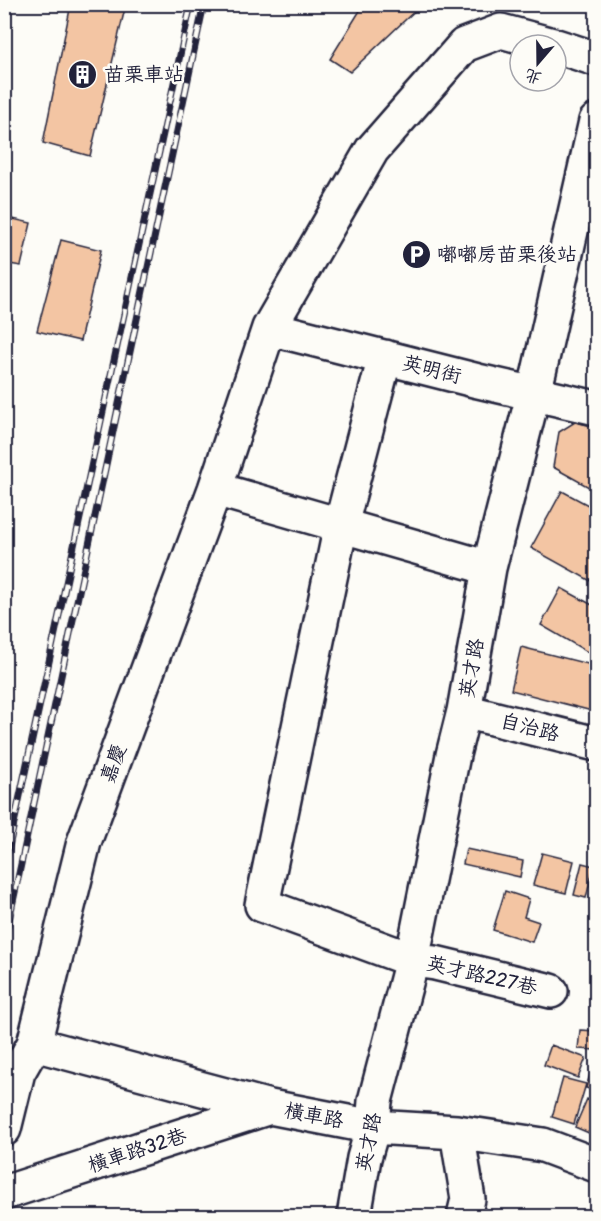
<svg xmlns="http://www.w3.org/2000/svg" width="601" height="1221" font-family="Pangolin,'LXGW WenKai TC',sans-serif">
<rect width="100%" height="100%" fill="#fdfcf7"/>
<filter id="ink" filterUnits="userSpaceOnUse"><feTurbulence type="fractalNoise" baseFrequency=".0167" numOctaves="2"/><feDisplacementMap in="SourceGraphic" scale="12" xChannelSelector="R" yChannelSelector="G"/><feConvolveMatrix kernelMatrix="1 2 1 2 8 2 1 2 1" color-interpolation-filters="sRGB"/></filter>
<g filter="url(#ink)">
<path fill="#f3c5a3" stroke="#22223b" stroke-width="1.5" d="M71,4h55l-36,152 -47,-13z
M364,4h58l-72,68 -20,-13z
M4,217l27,6 -10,43 -17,-3z
M61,240l40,10 -21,91 -43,-10z
M575,422l21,5v64l-43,-24 6,-35z
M562,491l26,14 6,-12 2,2v89l-65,-36z
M561,588l35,19v50l-55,-32z
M521,647l75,19v46l-85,-22z
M466,849l57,12 -3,16 -57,-13z
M542,853l32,8 -8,32 -33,-8z
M582,863l12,3 -8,32 -12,-3z
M596,878v37l-5,-10z
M505,891l24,8 -5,18 15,5 -7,20 -39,-12z
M580,1030l16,1v19l-18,-1z
M551,1045l35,13 -8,20 -34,-13z
M593,1064l3,1v26l-10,-3z
M563,1078l23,6 -12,40 -22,-7z
M587,1099l9,4v33l-21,-9z"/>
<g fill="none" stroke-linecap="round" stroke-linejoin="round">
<defs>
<path id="minor" d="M556,46l40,13
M269,328l209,53 118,27
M385,357l-44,168 -79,380 150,55 23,3 116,28
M215,489l274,79
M464,711l132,33
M34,1044l236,63 103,20 84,5 86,13 53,20
M4,1129l14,-57 16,-28 50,-202 131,-353 54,-161 103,-178 92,-105 37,-14 52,14
M457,1132l11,67 -4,17
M4,1193l266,-86
M354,1216l10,-58 9,-31 2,-26 37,-141 41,-205 11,-44 25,-143 50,-196 57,-251"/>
</defs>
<use href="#minor" stroke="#22223b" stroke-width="38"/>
<use href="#minor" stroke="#fdfcf7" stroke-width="33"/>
<defs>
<path id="rail" d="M4,870l187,-866
M4,944l200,-940"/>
</defs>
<use href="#rail" stroke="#22223b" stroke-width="7"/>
<use href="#rail" stroke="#fdfcf7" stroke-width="4.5" stroke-dasharray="14" stroke-linecap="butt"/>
</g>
</g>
<defs>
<symbol id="building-disc" viewBox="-11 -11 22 22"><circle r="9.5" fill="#22223b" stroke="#fdfcf7"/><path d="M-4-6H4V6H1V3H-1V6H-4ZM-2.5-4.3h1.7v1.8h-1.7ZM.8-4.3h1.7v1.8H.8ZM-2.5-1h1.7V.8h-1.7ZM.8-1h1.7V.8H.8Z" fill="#fff"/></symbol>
<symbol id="parking-disc" viewBox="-11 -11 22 22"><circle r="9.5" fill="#22223b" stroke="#fdfcf7"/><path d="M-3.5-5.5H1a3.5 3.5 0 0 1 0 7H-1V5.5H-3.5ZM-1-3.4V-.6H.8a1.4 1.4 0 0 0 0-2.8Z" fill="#fff"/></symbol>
</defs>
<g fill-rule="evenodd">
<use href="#building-disc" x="66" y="58" width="33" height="33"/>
<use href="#parking-disc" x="400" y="238" width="33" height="33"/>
</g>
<g text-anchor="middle" stroke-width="5" stroke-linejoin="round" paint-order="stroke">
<g font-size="20" fill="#22223b" stroke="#fdfcf7" text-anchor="start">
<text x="104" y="81">苗栗車站</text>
<text x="437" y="261">嘟嘟房苗栗後站</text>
</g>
<g font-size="20" fill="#22223b" stroke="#fdfcf7">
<text transform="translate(432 369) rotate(14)" y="7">英明街</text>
<text transform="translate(471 668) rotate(-80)" y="7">英才路</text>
<text transform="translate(530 727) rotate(14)" y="7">自治路</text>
<text transform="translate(113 763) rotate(-70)" y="7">嘉慶</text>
<text transform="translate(482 975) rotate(13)" y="7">英才路227巷</text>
<text transform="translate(314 1115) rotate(11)" y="7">橫車路</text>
<text transform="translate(368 1142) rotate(-79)" y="7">英才路</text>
<text transform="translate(137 1150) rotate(-18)" y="7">橫車路32巷</text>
</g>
</g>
<rect width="601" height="1221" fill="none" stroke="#fdfcf7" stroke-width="24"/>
<rect x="12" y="12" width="577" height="1197" fill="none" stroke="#22223b" stroke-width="2" filter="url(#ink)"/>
<g transform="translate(538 63) rotate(200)"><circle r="28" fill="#fdfcf7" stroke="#a5a5ac" stroke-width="1.5"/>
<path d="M0-4.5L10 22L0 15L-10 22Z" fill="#22223b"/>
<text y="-9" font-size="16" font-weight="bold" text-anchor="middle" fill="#22223b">北</text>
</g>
</svg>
